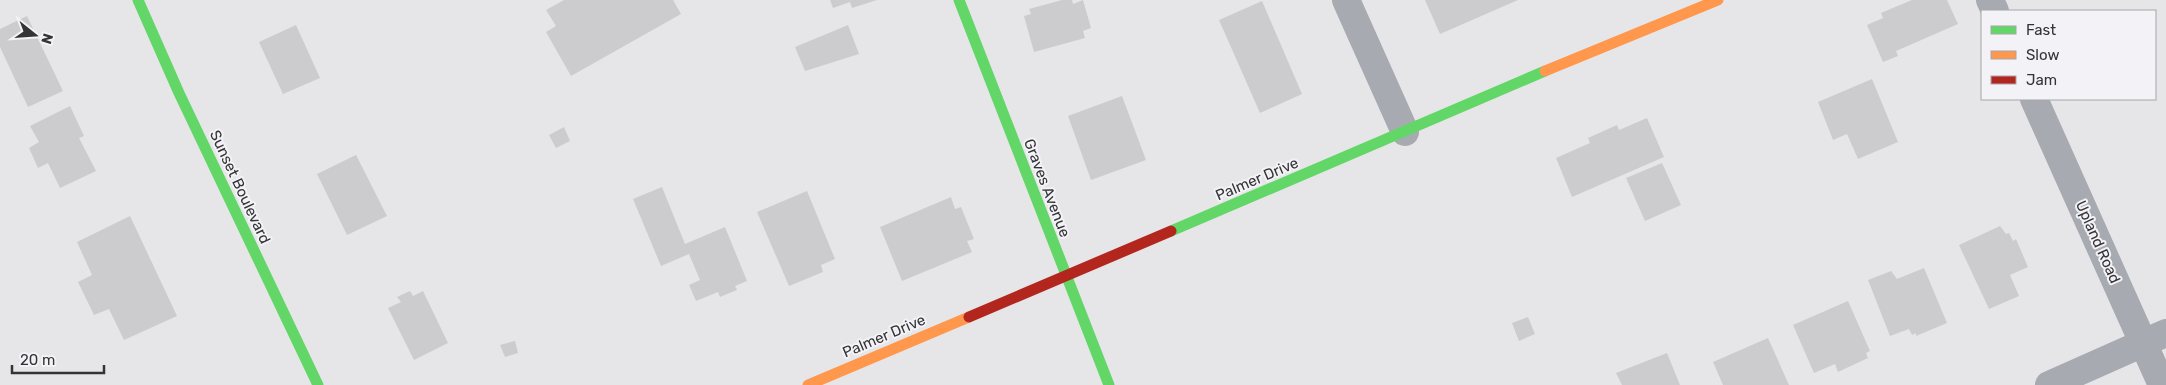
<svg xmlns="http://www.w3.org/2000/svg" width="2166" height="385" font-family="Rubik,sans-serif">
<rect width="100%" height="100%" fill="#e6e6e9"/>
<path fill="#cccbce" d="M564,0h109l8,14 -110,62 -25,-44 10,-6 -10,-16z
M830,0h47l-25,8 -2,-6 -17,6z
M1062,0h10l1,4 10,-4 8,28 -8,3 2,7 -51,14 -10,-36 7,-2 -2,-5z
M1425,0h93l-78,34z
M1912,0h35l11,24 -62,27 2,5 -15,6 -16,-37 16,-7 -2,-5z
M1262,1l40,93 -42,19 -41,-93z
M27,16l36,75 -35,16 -28,-60v-18z
M296,25l24,53 -37,16 -24,-52z
M848,25l11,29 -54,17 -10,-24z
M1872,79l26,63 -40,17 -11,-25 -14,6 -15,-38z
M1122,96l24,64 -55,20 -23,-64z
M70,106l14,30 -5,2 17,33 -36,17 -12,-25 -10,5 -9,-20 10,-6 -9,-16z
M1647,118l17,39 -92,40 -16,-39 34,-15 -2,-5 29,-13 2,5z
M564,127l6,14 -14,7 -7,-13z
M356,155l31,61 -40,19 -30,-61z
M1662,163l19,42 -36,16 -19,-43z
M662,187l23,57 40,-17 22,54 -12,5 2,4 -17,7 -2,-5 -22,9 -7,-16 11,-5 -11,-26 -28,12 -28,-67z
M807,191l28,68 -14,6 2,7 -34,14 -32,-74z
M951,197l4,12 6,-2 13,32 -7,2 5,11 -70,29 -22,-54z
M130,216l47,100 -53,24 -15,-31 -15,6 -16,-33 14,-7 -15,-33z
M2000,226l6,8 3,-1 4,8 3,-2 12,28 -18,8 9,21 -30,13 -30,-64z
M1924,268l23,55 -31,13v-3l-4,2 -3,-6 -19,7 -22,-56 23,-9 6,8z
M410,291l3,5 10,-5 25,52 -34,17 -26,-52 13,-6 -4,-5z
M1848,301l22,50 -4,2 2,5 -30,14 -3,-8 -21,9 -21,-48z
M1528,317l7,17 -16,7 -7,-18z
M1768,338l21,47h-66l-10,-23z
M515,341l3,12 -13,4 -5,-12z
M1667,353l13,32h-58l-6,-12z"/>
<g fill="none" stroke-linecap="round" stroke-linejoin="round">
<path stroke="#a8aab2" stroke-width="28" d="M1346,0l59,132
M1990,0l5,11
M2034,99l128,286
M2049,385l117,-52"/>
<path stroke="#63d668" stroke-width="11" d="M138,0l41,93 139,292
M959,0l150,385
M1171,231l374,-160"/>
<path stroke="#ff974d" stroke-width="11" d="M1545,71l173,-71
M808,385l161,-68"/>
<path stroke="#b3261e" stroke-width="11" d="M969,317l202,-86"/>
</g>
<g text-anchor="middle" stroke-width="4" stroke-linejoin="round" paint-order="stroke">
<g font-size="15" fill="#343436" stroke="#f2f2f7">
<text transform="translate(1257 179) rotate(-23)" y="5">Palmer Drive</text>
<text transform="translate(240 187) rotate(65)" y="5">Sunset Boulevard</text>
<text transform="translate(1047 188) rotate(69)" y="5">Graves Avenue</text>
<text transform="translate(2098 242) rotate(66)" y="5">Upland Road</text>
<text transform="translate(884 336) rotate(-23)" y="5">Palmer Drive</text>
</g>
</g>
<rect x="1981" y="10" width="175" height="90" fill="#f2f2f7" stroke="#a6a6aa"/>
<rect x="1991" y="26" width="25" height="8" fill="#63d668" stroke="#a6a6aa"/>
<text x="2026" y="35" font-size="15" fill="#343436">Fast</text>
<rect x="1991" y="51" width="25" height="8" fill="#ff974d" stroke="#a6a6aa"/>
<text x="2026" y="60" font-size="15" fill="#343436">Slow</text>
<rect x="1991" y="76" width="25" height="8" fill="#b3261e" stroke="#a6a6aa"/>
<text x="2026" y="85" font-size="15" fill="#343436">Jam</text>
<g transform="translate(35 35) rotate(107)" stroke="#f2f2f7" stroke-width="4" paint-order="stroke">
<path d="M0-4L9 19L0 12L-9 19Z" fill="#343436"/>
<text y="-8" font-size="14" font-weight="bold" text-anchor="middle" fill="#343436">N</text>
</g>
<path d="M12 365v8h92v-8" fill="none" stroke="#343436" stroke-width="2.5"/>
<text x="20" y="365" font-size="15" fill="#343436" stroke="#f2f2f7" stroke-width="4" paint-order="stroke">20 m</text>
</svg>
